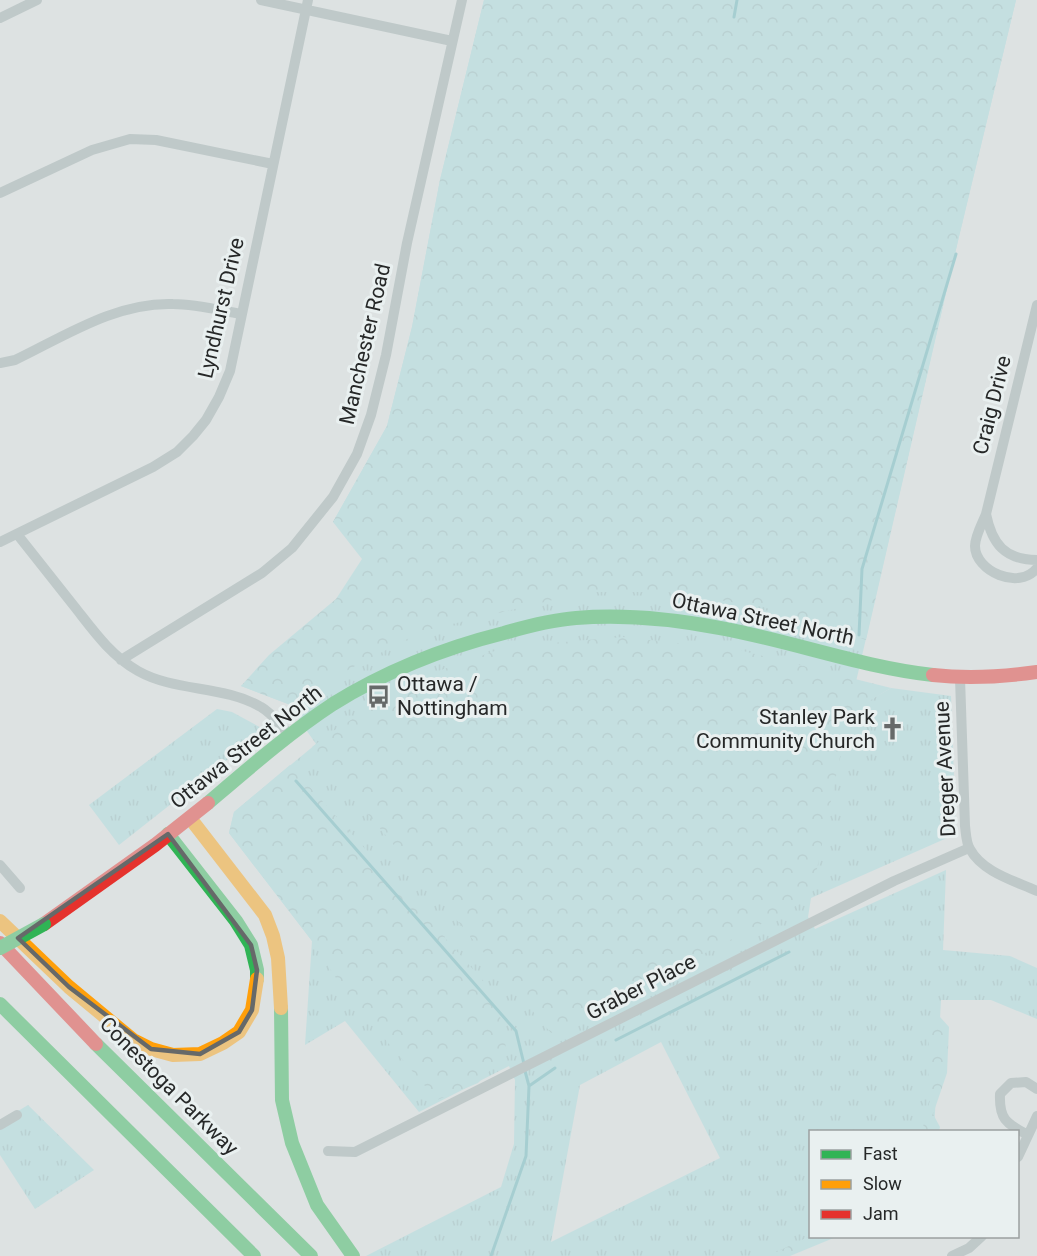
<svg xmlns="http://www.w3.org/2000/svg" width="1037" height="1256" font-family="Roboto,sans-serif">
<defs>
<pattern id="grass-tufts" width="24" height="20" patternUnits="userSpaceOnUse" patternTransform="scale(1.5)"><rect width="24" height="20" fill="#a7dbde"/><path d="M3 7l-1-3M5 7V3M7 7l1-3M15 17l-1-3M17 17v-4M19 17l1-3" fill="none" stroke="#90bcbe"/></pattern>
<pattern id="forest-crowns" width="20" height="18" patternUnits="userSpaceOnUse" patternTransform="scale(1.5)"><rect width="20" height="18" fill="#a7dbde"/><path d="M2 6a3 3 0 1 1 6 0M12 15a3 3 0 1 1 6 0" fill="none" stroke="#90bcbe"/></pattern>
</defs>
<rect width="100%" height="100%" fill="#dde2e2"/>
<path fill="url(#grass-tufts)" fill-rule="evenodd" d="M484,0h532l-56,232 -111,480 42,-24 60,8 5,138 -145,64 -3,19 7,12 131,-59 -3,80 67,6 27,12v51l-46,-19h-50l-7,131 -124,1v104l-25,20h-419l135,-69 13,-43 1,-64 -6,-14 -90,46 -74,-91 -40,24 7,-104 -83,-108 5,-21 82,-68 -28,-40 -47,-18 102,-70 43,-57 -53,-37 54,-96 25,-99 28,-147zM661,1042l59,116 -169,84 29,-157z
M217,709l15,3 33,18 -146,115 -30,-40z
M28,1105l66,65 -59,39 -35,-54v-33z"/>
<path fill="url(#forest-crowns)" d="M484,0h532l-58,241 -92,399 -103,-33 -95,-15h-82l-163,39 -68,35 -67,38 -47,-18 28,-31 67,-56 26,-40 -29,-37 54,-96 25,-99 28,-147z
M623,637l116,13 152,38 -42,25 -38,185 -260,135 -239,-286 18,-14 61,-38 50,-25 65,-23z
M290,765l206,230 11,58 -29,30 -41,17 -90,-105 -35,-54 -83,-108 5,-21z
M932,1008l17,19 -2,46 -14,41 7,13 -1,4h-17l9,-35 -4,-33z
M810,1236l26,1 -46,19h-22z"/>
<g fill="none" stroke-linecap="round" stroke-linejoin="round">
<path stroke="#65b7bc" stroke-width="3" d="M734,17l3,-17
M859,635l3,-66 94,-315
M296,781l220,250 8,33
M616,1040l173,-88
M529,1086l26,-18
M491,1256l35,-100 3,-70 -4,-15"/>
<path stroke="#9cabab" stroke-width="10" d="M261,0l191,41
M0,18l37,-18
M0,193l92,-43 38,-11 26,1 117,24
M1037,305l-51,209c6,30 19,46 51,46
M0,363l15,-3c50,-24 101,-58 158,-56 23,0 46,6 68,10
M986,514c-4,10 -11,22 -11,32 0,25 44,45 62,22
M17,534c19,24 38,48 57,72 19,24 36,49 64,65 37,21 85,14 123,36 11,6 20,19 29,28
M0,542l153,-75 24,-15 16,-16 13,-16 13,-23 11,-26 78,-371
M121,660l141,-87 30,-25 41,-51 24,-43 14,-39 15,-60 21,-112 55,-243
M960,678l5,148c1,7 1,17 5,23 12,23 45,32 67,42
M0,865l20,23
M0,1125l17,-10
M1026,1134c-20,-11 -27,-15 -26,-40l11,-11 15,-1 11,7
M328,1151l27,1 539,-271 75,-33
M1018,1157l19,-41
M952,1256l17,-8 13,-12"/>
<path stroke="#30b455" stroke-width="14" d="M208,803c41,-35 81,-70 125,-99 53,-33 111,-56 171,-71 24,-7 47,-13 72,-15 48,-4 97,1 144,10 72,13 141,39 213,47
M168,834l68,87 15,24 6,25v9
M0,1004l254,252
M281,1008l1,92 10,43 25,62 36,51
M96,1044l215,212"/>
<path stroke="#ff9f0a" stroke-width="14" d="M190,818l75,97 8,21 5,22 3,50
M0,921l69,66 64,53 18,9 22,6 27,-1 23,-11 16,-11 13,-22 5,-31"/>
<path stroke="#e5322d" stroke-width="14" d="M933,675c36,4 69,2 104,-3
M44,924l111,-79 53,-42
M0,943l96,101"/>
<path stroke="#30b455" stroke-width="14" d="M0,948l44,-24"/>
</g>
<path d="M0 0H1037V1256H0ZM168,834l83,111 6,25 -5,40 -13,22 -39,22 -49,-5 -82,-62 -51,-49z" fill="#dde2e2" fill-opacity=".55" fill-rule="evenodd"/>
<path fill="none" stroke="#666969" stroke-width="4.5" stroke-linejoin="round" d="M168,834l83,111 6,25 -5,40 -13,22 -39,22 -49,-5 -82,-62 -51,-49z"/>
<defs>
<symbol id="bus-bare" viewBox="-9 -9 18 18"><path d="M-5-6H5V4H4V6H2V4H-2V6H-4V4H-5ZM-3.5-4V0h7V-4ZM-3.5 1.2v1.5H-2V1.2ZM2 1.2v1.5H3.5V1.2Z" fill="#666969" stroke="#e9f0f0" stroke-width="2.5" paint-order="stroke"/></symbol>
<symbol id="church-bare" viewBox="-9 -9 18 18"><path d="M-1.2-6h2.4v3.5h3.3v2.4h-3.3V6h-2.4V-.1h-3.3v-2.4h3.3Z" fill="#666969" stroke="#e9f0f0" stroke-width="2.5" paint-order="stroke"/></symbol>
</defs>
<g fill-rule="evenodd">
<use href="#bus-bare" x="362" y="680" width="33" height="33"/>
<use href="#church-bare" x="876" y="712" width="33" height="33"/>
</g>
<g text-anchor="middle" stroke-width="6" stroke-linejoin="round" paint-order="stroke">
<g font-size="21" fill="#262828" stroke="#e9f0f0">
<text transform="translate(221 308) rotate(-77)" y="7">Lyndhurst Drive</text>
<text transform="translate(365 344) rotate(-77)" y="7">Manchester Road</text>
<text transform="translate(992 405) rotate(-76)" y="7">Craig Drive</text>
<text transform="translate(763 619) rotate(12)" y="7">Ottawa Street North</text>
<text transform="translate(246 747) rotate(-38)" y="7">Ottawa Street North</text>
<text transform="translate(945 769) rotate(-93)" y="7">Dreger Avenue</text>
<text transform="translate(641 987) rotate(-27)" y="7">Graber Place</text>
<text transform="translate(169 1086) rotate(45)" y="7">Conestoga Parkway</text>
</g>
<g font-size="21" fill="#262828" stroke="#e9f0f0" text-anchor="start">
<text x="397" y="691">Ottawa /<tspan x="397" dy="24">Nottingham</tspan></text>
<text x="875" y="724" text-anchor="end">Stanley Park<tspan x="875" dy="24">Community Church</tspan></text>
</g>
</g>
<rect x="809" y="1130" width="210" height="108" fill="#e9f0f0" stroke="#9ba0a0" stroke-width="1.5"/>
<rect x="821" y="1150" width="30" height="9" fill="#30b455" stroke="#9ba0a0" stroke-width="1.5"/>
<text x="863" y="1160" font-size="18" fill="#262828">Fast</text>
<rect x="821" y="1180" width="30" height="9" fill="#ff9f0a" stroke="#9ba0a0" stroke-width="1.5"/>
<text x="863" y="1190" font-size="18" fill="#262828">Slow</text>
<rect x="821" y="1210" width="30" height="9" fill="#e5322d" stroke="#9ba0a0" stroke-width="1.5"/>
<text x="863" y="1220" font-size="18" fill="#262828">Jam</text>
</svg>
